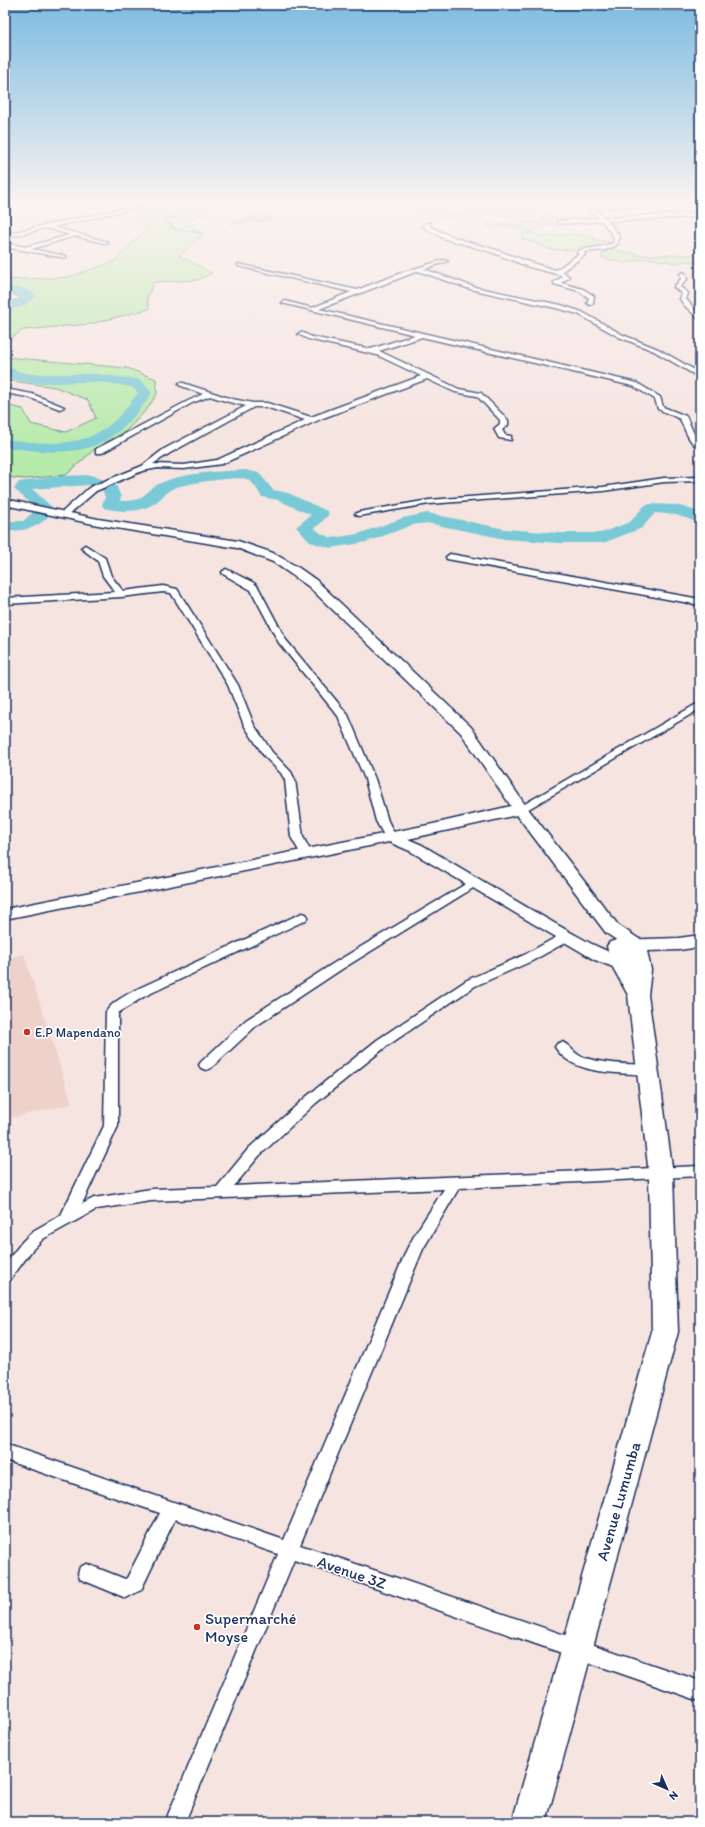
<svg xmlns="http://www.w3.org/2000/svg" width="705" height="1827" font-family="Itim,sans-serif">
<rect width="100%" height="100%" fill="#f5e4e0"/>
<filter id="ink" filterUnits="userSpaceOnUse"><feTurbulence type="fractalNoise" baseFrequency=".025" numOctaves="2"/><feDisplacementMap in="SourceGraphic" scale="8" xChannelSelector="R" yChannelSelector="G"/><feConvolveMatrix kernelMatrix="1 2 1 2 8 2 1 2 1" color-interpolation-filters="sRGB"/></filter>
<g filter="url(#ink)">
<path fill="#eed1ca" d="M24,954l48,150 -67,15v-160z"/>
<path fill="#b6eaaa" stroke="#688c84" d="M151,203h69l-7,1 -26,19 17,11 -25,22 33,17 -14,7 -44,2 -7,16 2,11 -59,15 -67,6 -18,12v-39l18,-5 -18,-6v-12l64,-3 46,-16 20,-21 13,-10 -13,-9 7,-10 22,-4z
M411,203h54l-6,4 -21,3c17,10 37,-7 54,0l3,-2 -15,-3 18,-2h39l-12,4 9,5 -8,5 -36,-3 -50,3 -14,-3 2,-1 -1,-2 -10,-1 3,-1 -1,-2z
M545,215l20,5 -10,4 -10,1 -14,7 -27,-6 -11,1 -8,-2c15,-5 27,3 41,0l-5,-3 20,1 9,-2 -9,-3z
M523,232l20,4 31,-2 12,2 6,-2 2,3 -2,2 17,3 -2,3 -25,5h-27l-7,-1 -8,-4 -18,-6z
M612,249l15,4h9l-1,2h56l9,-6v14l-15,-2 -9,2 -28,-5 -23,5 -23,-5 1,-6z
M5,357l122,11 29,11 1,15 -10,15 -21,22 -30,17 -30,27 -41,4 -20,-2v-72l18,4 8,15 35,8 30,-14 -8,-18 -33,-13 -50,-7z"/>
<path fill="#7ac9d7" stroke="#548ba7" d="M253,212l19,6 -3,3 -39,3 3,-3 22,-3 -6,-3z"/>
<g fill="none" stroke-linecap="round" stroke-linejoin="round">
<path stroke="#548ba7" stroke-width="2" d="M200,215l6,-1
M177,217h-8l-5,4 7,3v3l3,2 26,4 1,2"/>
<path fill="#7ac9d7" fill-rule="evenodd" d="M5,287l21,2 11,7 -15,11 -17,3v-8l10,-1 7,-5 -17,-1z
M5,365l15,7 11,2h65l40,5 5,1 11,13c-43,63 -76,64 -147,54v-8c41,5 82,11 113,-22 8,-7 13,-16 20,-24l-6,-6c-13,-2 -25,-5 -38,-5 -25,-1 -68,6 -89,-7z
M245,470l14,3 14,17 15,3 39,18 2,3 -9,10 -6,4 8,6 10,4 26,-4 45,-16 24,-5 78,16 54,4h42l29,-11 14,-16 6,-2 26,1 24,7v11l-24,-8 -21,-2 -13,15 -39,15h-44l-54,-4 -78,-16 -15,2 -45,17 -36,6 -21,-6 -14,-15 15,-12 -33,-15 -16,-3c-4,-5 -8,-16 -16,-18 -9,-3 -63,5 -72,9 -8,3 -13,11 -19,15 -14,10 -35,9 -51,5l-2,-3 3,-8 -2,-6 -14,-6 -57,4 22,20c-13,19 -27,22 -49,22v-10h18l14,-12 -23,-20 5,-7 41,-6 31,-1 25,10 5,12 -1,4c29,1 22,-11 43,-19 20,-9 59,-11 82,-12z"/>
<defs>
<path id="street" d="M137,203h6l5,2 -95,22 55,15v2l-33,-8 -44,13 35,7v2l-61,-11v-4l20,4 45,-12 -24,-7 -41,10v-4l134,-29z
M636,203h26l-3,2 -66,3 12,10 95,-5v4l-92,4 12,16 -3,8 -12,5 -21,2 1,3 -24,17 4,1 4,4 -8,6 22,6 11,7 -1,7 -3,2 -3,-2 2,-5 -10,-7 -25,-7v-2l8,-5 -1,-2 -32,-8 -35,-14 -51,-15 -21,-12 5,-3h4l-2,3c22,12 44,17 67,24 20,7 39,15 60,20l23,-16 -2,-1 3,-3 24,-4 9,-3 1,-6 -12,-16 -43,3 -2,-3 42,-3 -12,-10 2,-3z
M443,260l5,1 -24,8 50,18 87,18 21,7 41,23 35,14 42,24v5l-46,-27 -35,-14 -41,-23 -18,-5 -90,-20 -52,-18 -99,38 318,74 23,14 3,10 23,9 9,20 5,5v7c-11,-4 -15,-19 -20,-29l-22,-10 -3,-10 -22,-13 -211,-49 -43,14 80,38 22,4 27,27v5l-6,5 3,5 6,1v4l-12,-2 -5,-9 6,-5v-4l-23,-24 -22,-4 -28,-13 -104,39 -101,46 -38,5 -26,-1 -16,3 -46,20 -29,25h-3l-4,-2 30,-27 52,-21 22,-17 82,-43 -17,-4 -19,-6 -18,7 -90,50h-6v-4l92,-48 15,-7 -24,-9v-2h4l49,16 21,4h14l44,14 110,-41 -44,-21 -69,-16 -10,-5 3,-2 11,5 59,12 44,-14 -133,-32 3,-2 27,7 39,-16 -113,-26v-2l119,26 47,-18zM254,407h12l39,13 -88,40 -33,5 -31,-1 17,-11z
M683,272l3,2 1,5 -7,8 8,6 -2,6 14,16v5l-15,-14 -5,-7 2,-5 -8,-7 7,-8 -1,-5z
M5,389l27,5 32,13 -4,2 -32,-12 -23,-4z
M700,477v4l-36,1 -61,9 -174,13 -70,12 -4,-2 4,-2 70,-12 174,-13 61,-9z
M85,545l20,13 6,18 12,15 40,-5 14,3 61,96 16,40 18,27 19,20 4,8 8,57 9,17 -2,2h-8l-11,-19 -6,-57 -4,-7 -17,-17 -20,-31 -16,-40 -57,-92 -8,-1 -42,5 -116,7v-6l110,-6 -12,-16 -5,-15 -17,-13z
M450,554l250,45v6l-253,-46 -1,-2z
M226,569l28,14 4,4 28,53 62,75 27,64 13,42 8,16 -2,2h-8l-10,-18 -11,-42 -27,-63 -59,-73 -28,-53 -28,-16 -1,-2z
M700,702v7l-175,102 -4,1 -5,-3z
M474,879l6,4 -2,2 -136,84 -86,57 -45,42 -5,2 -5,-2 -2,-3 2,-3 45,-42 88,-57z
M302,913l4,1 2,3 -2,3 -161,76 -27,17v113l-36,78 12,-6 57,-9 66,-2 32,-39 57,-51 71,-57 90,-60 57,-25 38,-21h8l2,3 -2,3 -38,21 -57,25 -88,60 -71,57 -57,53 -25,30 466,-20v10l-241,12 -36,61 -123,296 400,136v20l-406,-141 -109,262h-20l113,-268 -103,-35 -34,71 -15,8 -46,-19 -2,-6 2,-6 7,-3 38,15 2,-1 33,-65 -155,-53v-16l279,96 123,-291 10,-18 27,-42 -293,12 -54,8 -54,30 -11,11 -22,30 -5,2v-18l17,-22 11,-11 28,-16 43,-89 2,-114c6,-10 19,-16 29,-22z
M562,1042c8,3 12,12 20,15 21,7 44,7 66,8l5,2 2,3 -2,3 -5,2c-30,-3 -75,1 -93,-28l2,-3z"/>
<path id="secondary" d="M5,499l93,20 140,22 35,12 26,15 17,12 155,147 55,79 92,119 24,16 3,4 -3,4 -6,2 -6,-2 -24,-16 -89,-118 -109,24 14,6c56,33 111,67 168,98 9,5 36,15 40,21l-3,4 -6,2 -26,-10 -185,-109 -21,-9 -384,77v-10l428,-85 78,-18 -50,-73 -153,-147 -35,-24 -36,-14 -139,-23 -93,-20z"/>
<path id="primary" d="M700,935v12l-21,3 -32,1 4,19 -3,25 25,179 5,158 -132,490h-34l140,-490 -3,-158 -21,-179 -17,-31 -4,-18 3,-4 7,-2 62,-2z"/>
</defs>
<use href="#street" stroke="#1b2f5e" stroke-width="3"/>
<use href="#secondary" stroke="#1b2f5e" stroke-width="3"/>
<use href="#primary" stroke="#1b2f5e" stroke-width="3"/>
<use href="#street" fill="#fff" fill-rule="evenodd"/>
<use href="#secondary" fill="#fff" fill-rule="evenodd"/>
<use href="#primary" fill="#fff" fill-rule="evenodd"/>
</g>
</g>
<linearGradient id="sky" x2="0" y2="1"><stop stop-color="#7cbce1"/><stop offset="0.44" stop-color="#faf3f1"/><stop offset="1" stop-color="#faf3f1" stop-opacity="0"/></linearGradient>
<rect width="705" height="459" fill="url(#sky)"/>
<g fill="#c8321e" stroke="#fff" stroke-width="1.5">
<circle cx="27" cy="1032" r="4"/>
<circle cx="197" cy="1627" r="4"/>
</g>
<g text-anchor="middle" stroke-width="3.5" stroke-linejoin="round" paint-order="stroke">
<g font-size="13" fill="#1b2f5e" stroke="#fff" text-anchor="start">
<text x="35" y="1037">E.P Mapendano</text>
</g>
<g font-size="16" fill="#1b2f5e" stroke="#fff">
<text transform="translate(618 1501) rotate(-74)" y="6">Avenue Lumumba</text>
<text transform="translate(352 1572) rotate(19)" y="6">Avenue 3Z</text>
</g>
<g font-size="16" fill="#1b2f5e" stroke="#fff" text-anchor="start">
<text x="205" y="1624">Supermarché<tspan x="205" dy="18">Moyse</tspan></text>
</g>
</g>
<rect width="705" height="1827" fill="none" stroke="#fff" stroke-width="20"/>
<rect x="10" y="10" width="685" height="1807" fill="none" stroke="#1b2f5e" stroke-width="1.5" filter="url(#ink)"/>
<g transform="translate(667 1789) rotate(135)" stroke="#ffffff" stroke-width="3" paint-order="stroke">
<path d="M0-3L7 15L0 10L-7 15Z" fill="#1b2f5e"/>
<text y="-6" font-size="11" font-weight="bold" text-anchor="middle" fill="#1b2f5e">N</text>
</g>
</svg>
